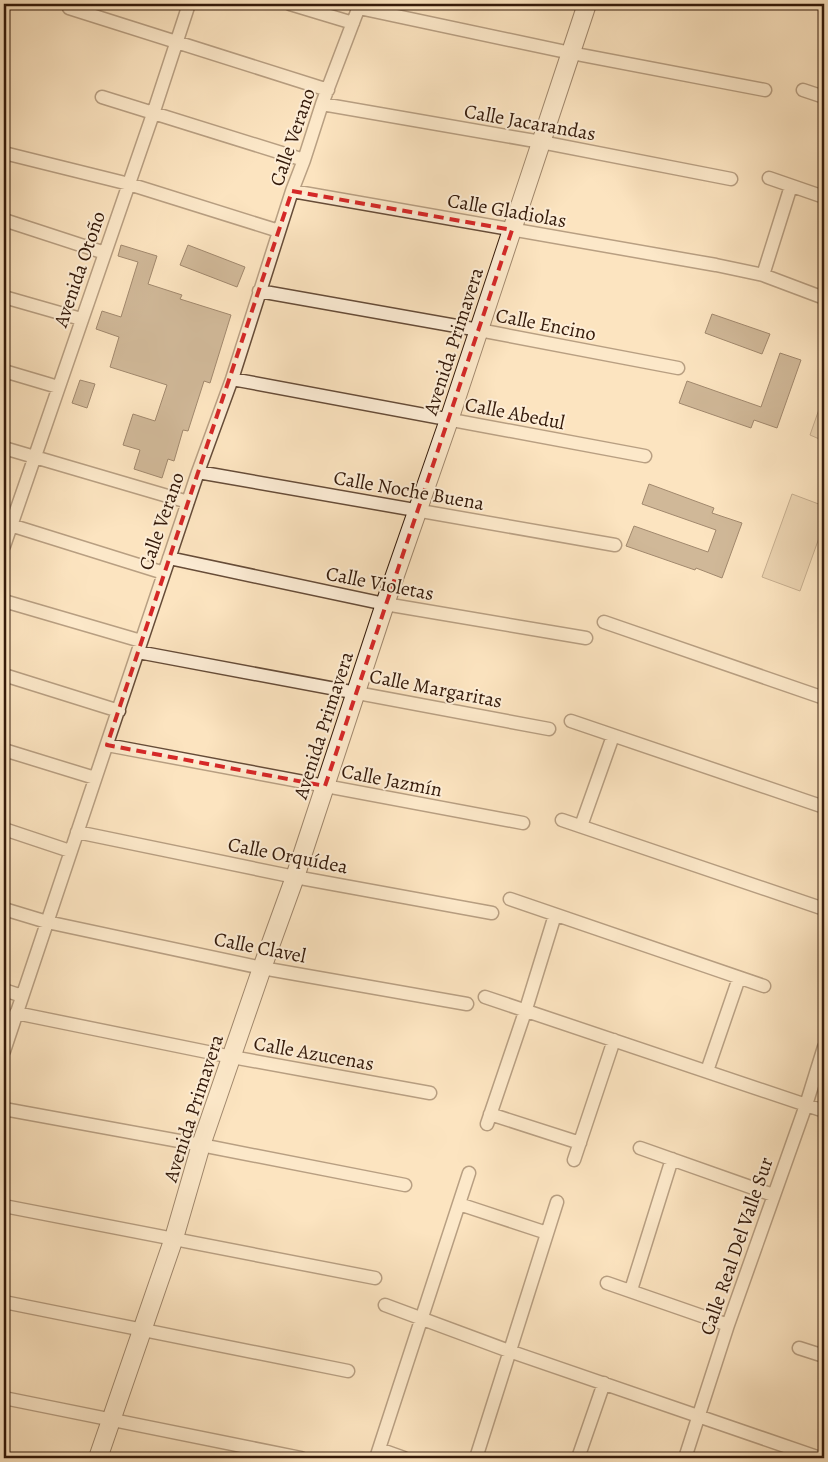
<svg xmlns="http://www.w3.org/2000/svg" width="828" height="1462" font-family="Alegreya,serif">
<rect width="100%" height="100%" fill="#fce4c0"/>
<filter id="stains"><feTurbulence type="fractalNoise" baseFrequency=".004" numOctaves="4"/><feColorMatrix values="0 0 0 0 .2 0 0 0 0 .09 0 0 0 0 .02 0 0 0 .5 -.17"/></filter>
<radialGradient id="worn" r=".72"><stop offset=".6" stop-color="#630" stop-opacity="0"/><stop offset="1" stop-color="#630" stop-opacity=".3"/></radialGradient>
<path fill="#dac2a1" stroke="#876e56" d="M824,395v46l-14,-6z
M792,494l32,12v18l-24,67 -38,-14z"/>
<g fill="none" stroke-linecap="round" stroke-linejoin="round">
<path stroke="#836a52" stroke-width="4" d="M4,1453l24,5"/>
</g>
<path fill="#9c8369" stroke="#341a0a" d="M121,245l36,11 -9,28 34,11 -2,4 51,16 -21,68 -6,-2 -16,50 -5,-1 -9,31 -6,-2 -6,19 -28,-9 6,-19 -17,-5 10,-31 22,7 12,-36 -57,-18 9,-30 -23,-8 6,-18 19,6 17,-55 -20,-6z
M188,245l57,22 -8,20 -57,-22z
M712,314l58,20 -8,20 -57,-21z
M780,353l21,7 -24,68 -23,-8 -3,8 -72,-25 8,-22 74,26z
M80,380l15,4 -8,24 -15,-5z
M649,484l65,24 -2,5 30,10 -20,55 -26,-10 -1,2 -69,-24 8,-20 74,26 8,-22 -74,-26z"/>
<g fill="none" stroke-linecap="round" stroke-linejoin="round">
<defs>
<path id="street" d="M290,4l63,19
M69,8l259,82
M359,8l212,45 194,37
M803,90l21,7
M102,97l202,63
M322,104l219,38 190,37
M4,153l125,31 150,47
M769,178l55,19
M292,191l424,74 47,10 61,23
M4,220l101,33
M763,275l28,-89
M259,291l220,39 199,38
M4,297l77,22
M4,371l54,16
M232,379l413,77
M4,448l184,54
M198,472l417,73
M4,523l160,50
M4,546l149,-432 36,-110
M169,558l216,46 201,34
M4,601l137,40
M604,622l220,76
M138,652l411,77
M4,675l115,36
M571,721l253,86
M107,745l416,78
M4,750l91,28
M562,820l262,89
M581,826l32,-90
M4,829l66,22
M77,832l218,45 197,36
M510,899l254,87
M4,909l43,13 215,46 205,36
M4,990l18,6
M485,997l339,114
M16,1013l216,44 198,36
M4,1051l194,-579 34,-93 60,-188 12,-31 18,-56 38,-100
M707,1071l32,-93
M4,1109l197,36 204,40
M490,1114l90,29
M487,1124l39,-115 29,-94
M640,1148l133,47
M574,1160l40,-120
M459,1204l88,29
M4,1206l371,72
M607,1283l121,42
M631,1290l41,-131
M4,1302l344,69
M385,1305l124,46 311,107
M799,1348l25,8
M4,1398l297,60
M379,1449l25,9
M376,1458l93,-285
M476,1458l81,-256
M578,1458l26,-75
M685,1458l43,-133 78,-220 18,-58"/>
<path id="secondary" d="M98,1458l76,-220 27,-93 61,-177 33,-91 90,-273 64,-184 138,-416"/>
</defs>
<use href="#street" stroke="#664c38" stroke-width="15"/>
<use href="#secondary" stroke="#341a0a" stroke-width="20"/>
<use href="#street" stroke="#fdedd6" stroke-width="12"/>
<use href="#secondary" stroke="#fdedd6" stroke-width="18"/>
</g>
<path d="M0 0H828V1462H0ZM292,191l220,39 -187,556 -218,-41z" fill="#fce4c0" fill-opacity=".55" fill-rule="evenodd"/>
<path fill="none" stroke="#d62828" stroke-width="4" stroke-dasharray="10 6" stroke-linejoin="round" d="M292,191l220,39 -187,556 -218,-41z"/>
<g text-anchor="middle" stroke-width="4" stroke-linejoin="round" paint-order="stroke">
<g font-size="20" fill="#341a0a" stroke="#fdedd6">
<text transform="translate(530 122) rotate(10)" y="7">Calle Jacarandas</text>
<text transform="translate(292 137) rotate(-71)" y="7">Calle Verano</text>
<text transform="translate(507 210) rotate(10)" y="7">Calle Gladiolas</text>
<text transform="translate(79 269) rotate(-71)" y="7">Avenida Otoño</text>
<text transform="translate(546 324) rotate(11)" y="7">Calle Encino</text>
<text transform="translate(453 341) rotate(-72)" y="7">Avenida Primavera</text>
<text transform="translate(515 413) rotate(11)" y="7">Calle Abedul</text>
<text transform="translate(409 490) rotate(10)" y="7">Calle Noche Buena</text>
<text transform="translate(161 521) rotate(-71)" y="7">Calle Verano</text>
<text transform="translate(380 583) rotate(11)" y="7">Calle Violetas</text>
<text transform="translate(436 688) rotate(11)" y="7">Calle Margaritas</text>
<text transform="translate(323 725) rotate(-72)" y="7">Avenida Primavera</text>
<text transform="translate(392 780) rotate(11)" y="7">Calle Jazmín</text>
<text transform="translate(288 855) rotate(11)" y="7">Calle Orquídea</text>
<text transform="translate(260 947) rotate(11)" y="7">Calle Clavel</text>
<text transform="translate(314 1053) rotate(10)" y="7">Calle Azucenas</text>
<text transform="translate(193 1108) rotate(-72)" y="7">Avenida Primavera</text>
<text transform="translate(736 1246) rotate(-71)" y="7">Calle Real Del Valle Sur</text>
</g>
</g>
<rect width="828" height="1462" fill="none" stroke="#fce4c0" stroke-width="20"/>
<rect x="5" y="5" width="818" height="1452" fill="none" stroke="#341a0a" stroke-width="2.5"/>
<rect x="10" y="10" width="808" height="1442" fill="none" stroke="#341a0a"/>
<rect width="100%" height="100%" filter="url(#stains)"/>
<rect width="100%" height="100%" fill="url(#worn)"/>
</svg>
